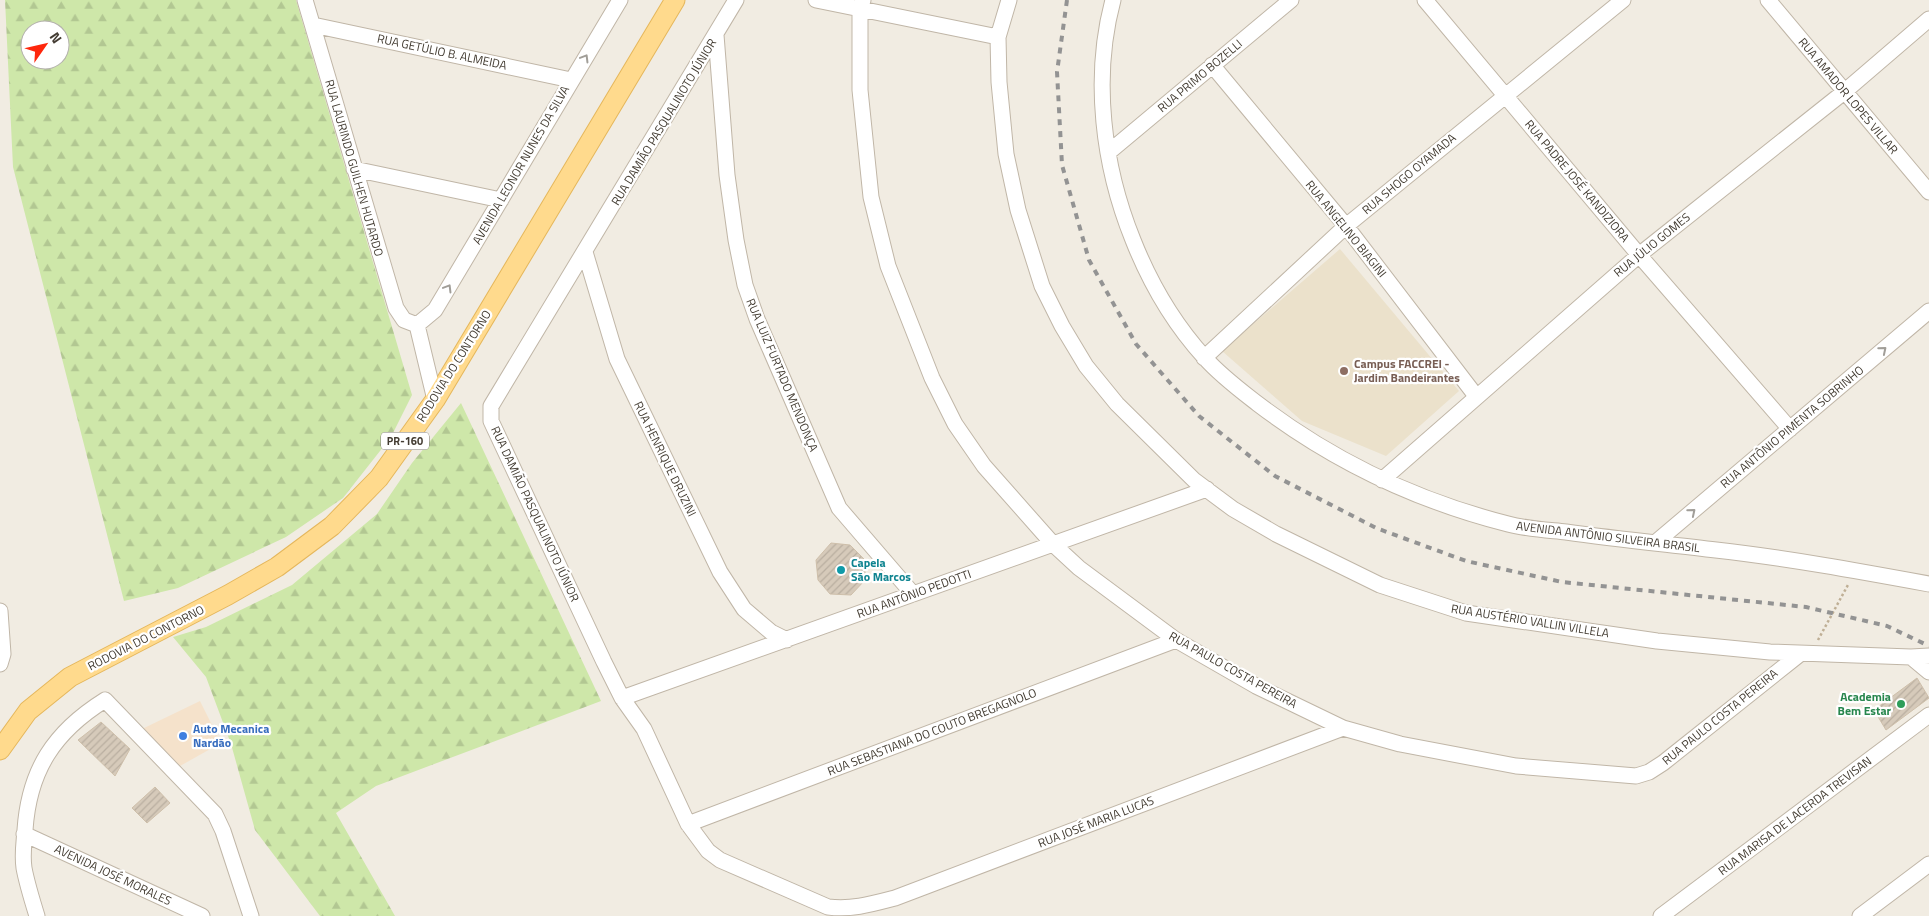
<svg xmlns="http://www.w3.org/2000/svg" width="1929" height="916" font-family="'Titillium Web',sans-serif">
<defs>
<pattern id="forest-firs" width="22" height="20" patternUnits="userSpaceOnUse" patternTransform="scale(1.25)"><rect width="22" height="20" fill="#cee7a9"/><path d="M5 1l3.5 6h-7zM16 11l3.5 6h-7z" fill="#b2c792"/></pattern>
<pattern id="building-hatch" width="6" height="6" patternUnits="userSpaceOnUse" patternTransform="scale(1.25)"><rect width="6" height="6" fill="#d6caba"/><path d="M-1 1l2-2M0 6l6-6M5 7l2-2" fill="none" stroke="#b9aea0"/></pattern>
</defs>
<rect width="100%" height="100%" fill="#f1ece2"/>
<path fill="#f5e2cb" d="M200,701l21,42 -41,23 -38,-37z"/>
<path fill="#ebe1cb" d="M1340,249l119,142 -73,65 -84,-35 -80,-70z"/>
<path fill="url(#forest-firs)" fill-rule="evenodd" d="M5,0h291l116,395 -21,42 -48,61 -57,39 -108,51 -54,13 -111,-434zM30,30h30v30h-30z
M461,403l140,298 -225,85 -40,27 59,103h-75l-65,-86 -24,-86 -25,-67 -33,-40 33,-10 86,-42 85,-71 35,-51z"/>
<path fill="url(#building-hatch)" stroke="#cebfaa" d="M831,543l19,2 15,15v20l-14,15 -21,-1 -12,-14 -2,-20z
M1917,678l12,20 -43,32 -12,-20z
M101,722l29,27 -15,27 -37,-36z
M155,787l15,16 -23,20 -15,-15z"/>
<g fill="none" stroke-linecap="round" stroke-linejoin="round">
<defs>
<path id="minor" d="M305,0l91,308 8,12 13,5
M736,0l-245,406v15l113,241 18,36 22,31 44,95 20,27 12,9 108,47c24,3 44,-3 67,-9l448,-170
M816,0l182,37
M863,0l-3,10v80l11,107 17,69 44,112 23,46 29,42 69,78 26,24 97,72 80,46 87,42 57,16 116,22 120,10 13,-4 14,-9 137,-109
M1009,0l-11,37 1,45 7,72 12,56 24,76 20,40 24,40 31,38 77,76 39,29 43,25 104,51 86,28 191,28 113,11 141,5 18,-1
M1113,0c-21,78 -10,166 20,240 17,43 41,84 72,118 16,18 35,32 53,46 75,57 159,97 250,120 19,5 39,6 58,8 50,7 100,12 150,18 71,8 142,21 213,34
M1425,0l214,255 151,174
M1768,0l161,192
M313,25l258,55
M716,35l11,140 9,65 9,45 12,34 82,189 74,86
M1212,65l134,161 130,170
M1109,152l182,-152
M354,169l147,31
M585,252l32,107 103,213 24,37 27,23 16,8
M417,325l18,-15 185,-310
M417,325l18,75
M1204,358l142,-132 277,-226
M1382,480l257,-225 205,-163 85,-73
M1655,543l274,-232
M0,611l3,43 -3,10
M1911,657l18,15
M622,698l585,-209
M688,824l488,-184
M24,834l178,82
M37,916c-5,-16 -10,-32 -13,-48 -2,-13 0,-25 1,-38 4,-60 29,-98 80,-130l110,114 8,17 28,85
M1661,916l268,-201
M1860,916l69,-52"/>
<path id="major" d="M0,750l28,-39 42,-34 158,-82 49,-28 55,-41 47,-48 56,-78 240,-400"/>
</defs>
<use href="#minor" stroke="#c0b6a7" stroke-width="17"/>
<use href="#major" stroke="#e5b75c" stroke-width="21"/>
<path stroke="#bfaf95" stroke-width="2.5" stroke-dasharray="2.5 2.5" stroke-linecap="butt" d="M1818,640l31,-57"/>
<use href="#minor" stroke="#fff" stroke-width="15"/>
<use href="#major" stroke="#ffda8d" stroke-width="19"/>
<path stroke="#939393" stroke-width="4" stroke-dasharray="6 6" stroke-linecap="butt" d="M1067,0l-10,72 5,93 27,95 47,84 63,72 76,60 101,52 90,33 96,21 244,25 81,19 42,20"/>
</g>
<defs><path id="oneway-chevron" d="M-2-3.5L2.5 0L-2 3.5" fill="none" stroke-width="1.6" stroke-linecap="round" stroke-linejoin="round" transform="scale(1.25)"/></defs>
<g stroke="#a19e98">
<use href="#oneway-chevron" transform="translate(585 58) rotate(-59)"/>
<use href="#oneway-chevron" transform="translate(448 288) rotate(-59)"/>
<use href="#oneway-chevron" transform="translate(1883 350) rotate(-40)"/>
<use href="#oneway-chevron" transform="translate(1692 512) rotate(-40)"/>
</g>
<circle fill="#8d6e63" stroke="#fff" stroke-width="2" cx="1344" cy="371" r="5"/>
<circle fill="#0f9aa8" stroke="#fff" stroke-width="2" cx="841" cy="570" r="5"/>
<circle fill="#2e9e5b" stroke="#fff" stroke-width="2" cx="1901" cy="704" r="5"/>
<circle fill="#3f7fe0" stroke="#fff" stroke-width="2" cx="183" cy="736" r="5"/>
<g text-anchor="middle" stroke-width="4.5" stroke-linejoin="round" paint-order="stroke">
<rect fill="#fff" stroke="#7b7670" stroke-width="1" x="381" y="432.5" width="48" height="17" rx="4"/>
<g font-size="11" font-weight="bold" fill="#433c32">
<text x="405" y="445">PR-160</text>
</g>
<g font-size="12" fill="#433c32" stroke="#fff">
<text transform="translate(442 52) rotate(12)" y="4">RUA GETÚLIO B. ALMEIDA</text>
<text transform="translate(1200 76) rotate(-40)" y="4">RUA PRIMO BOZELLI</text>
<text transform="translate(1848 96) rotate(50)" y="4">RUA AMADOR LOPES VILLAR</text>
<text transform="translate(664 122) rotate(-59)" y="4">RUA DAMIÃO PASQUALINOTO JÚNIOR</text>
<text transform="translate(521 165) rotate(-60)" y="4">AVENIDA LEONOR NUNES DA SILVA</text>
<text transform="translate(354 168) rotate(74)" y="4">RUA LAURINDO GUILHEN HUTARDO</text>
<text transform="translate(1409 174) rotate(-40)" y="4">RUA SHOGO OYAMADA</text>
<text transform="translate(1577 181) rotate(50)" y="4">RUA PADRE JOSÉ KANDIZIORA</text>
<text transform="translate(1346 229) rotate(51)" y="4">RUA ANGELINO BIAGINI</text>
<text transform="translate(1652 245) rotate(-39)" y="4">RUA JÚLIO GOMES</text>
<text transform="translate(454 366) rotate(-58)" y="4">RODOVIA DO CONTORNO</text>
<text transform="translate(782 375) rotate(67)" y="4">RUA LUIZ FURTADO MENDONÇA</text>
<text transform="translate(1792 427) rotate(-40)" y="4">RUA ANTÔNIO PIMENTA SOBRINHO</text>
<text transform="translate(665 459) rotate(64)" y="4">RUA HENRIQUE DRUZINI</text>
<text transform="translate(535 514) rotate(65)" y="4">RUA DAMIÃO PASQUALINOTO JÚNIOR</text>
<text transform="translate(1608 537) rotate(7)" y="4">AVENIDA ANTÔNIO SILVEIRA BRASIL</text>
<text transform="translate(914 594) rotate(-20)" y="4">RUA ANTÔNIO PEDOTTI</text>
<text transform="translate(1530 621) rotate(9)" y="4">RUA AUSTÉRIO VALLIN VILLELA</text>
<text transform="translate(146 638) rotate(-27)" y="4">RODOVIA DO CONTORNO</text>
<text transform="translate(1233 670) rotate(29)" y="4">RUA PAULO COSTA PEREIRA</text>
<text transform="translate(1720 717) rotate(-39)" y="4">RUA PAULO COSTA PEREIRA</text>
<text transform="translate(932 732) rotate(-21)" y="4">RUA SEBASTIANA DO COUTO BREGAGNOLO</text>
<text transform="translate(1795 816) rotate(-37)" y="4">RUA MARISA DE LACERDA TREVISAN</text>
<text transform="translate(1096 822) rotate(-21)" y="4">RUA JOSÉ MARIA LUCAS</text>
<text transform="translate(113 875) rotate(25)" y="4">AVENIDA JOSÉ MORALES</text>
</g>
<g font-size="12" font-weight="bold" fill="#785e54" stroke="#fff" text-anchor="start">
<text x="1354" y="368">Campus FACCREI -<tspan x="1354" dy="14">Jardim Bandeirantes</tspan></text>
</g>
<g font-size="12" font-weight="bold" fill="#0d838f" stroke="#fff" text-anchor="start">
<text x="851" y="567">Capela<tspan x="851" dy="14">São Marcos</tspan></text>
</g>
<g font-size="12" font-weight="bold" fill="#27864d" stroke="#fff" text-anchor="end">
<text x="1891" y="701">Academia<tspan x="1891" dy="14">Bem Estar</tspan></text>
</g>
<g font-size="12" font-weight="bold" fill="#366cbe" stroke="#fff" text-anchor="start">
<text x="193" y="733">Auto Mecanica<tspan x="193" dy="14">Nardão</tspan></text>
</g>
</g>
<g transform="translate(45 45) rotate(56)"><circle r="24" fill="#ffffff" stroke="#b4b1ad"/>
<path d="M0-4L9 19L0 12L-9 19Z" fill="#fe270c"/>
<text y="-8" font-size="14" font-weight="bold" text-anchor="middle" fill="#433c32">N</text>
</g>
</svg>
